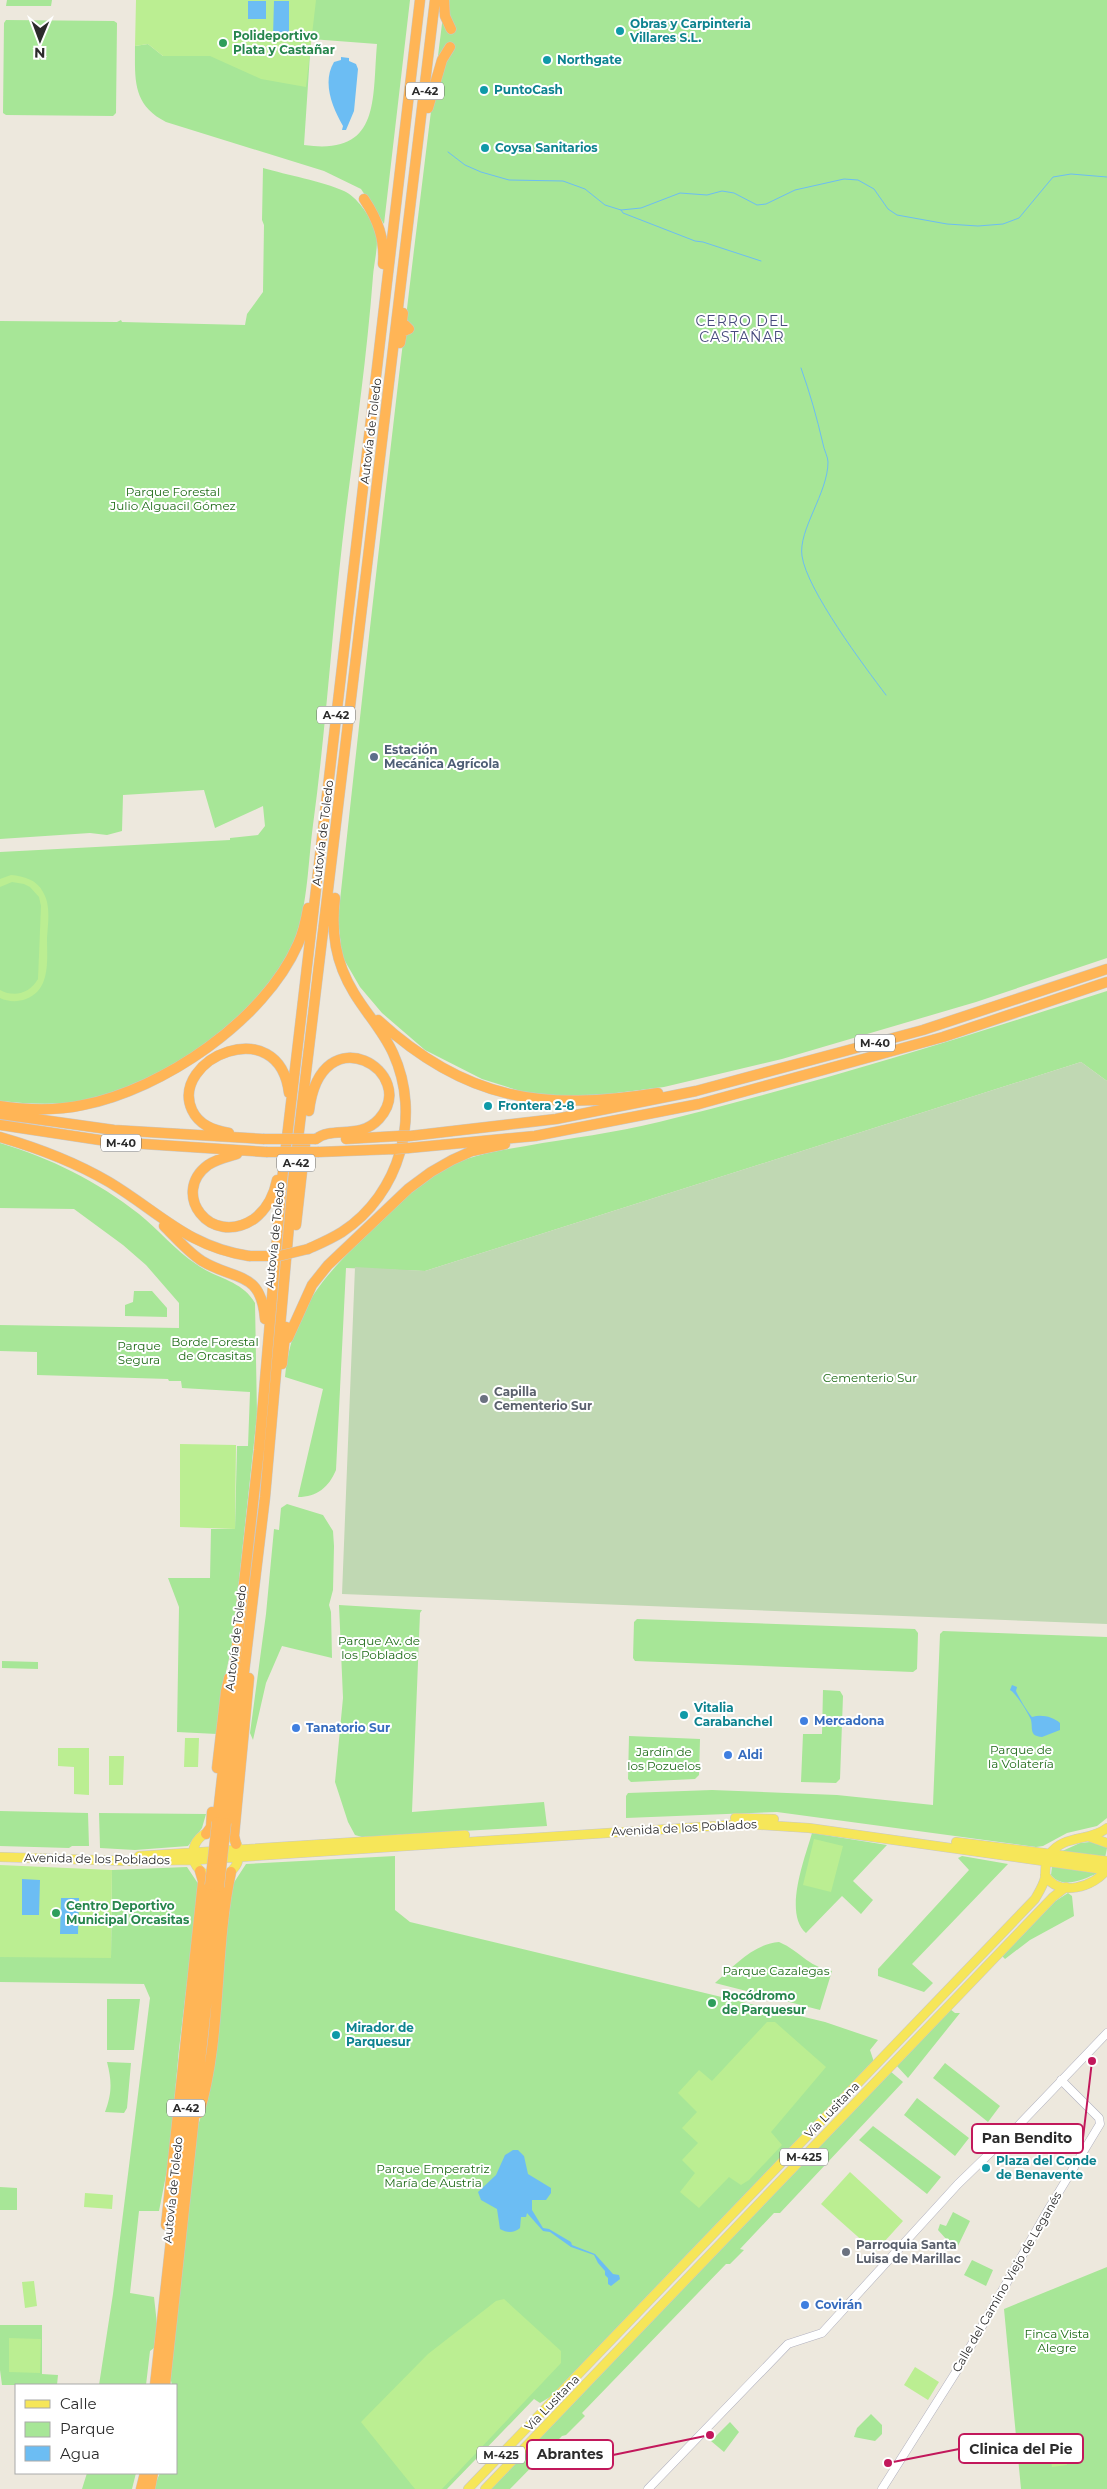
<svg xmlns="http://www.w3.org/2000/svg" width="1107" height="2489" font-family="Montserrat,sans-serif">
<rect width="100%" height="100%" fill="#ede8dd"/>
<path fill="#a7e697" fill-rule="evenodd" d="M7,0h45l-1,6h-45z
M294,0h116l-26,224 -23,-35 -37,-18 -158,-49c-34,-17 -31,-43 -31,-76l13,-2 15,12h44zM311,39l66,5c-5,56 4,112 -73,101z
M445,0h662v958l-131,44 -194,57 -118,28 -79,10 -55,-3 -48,-15 -57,-29 -43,-37 -22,-26 -18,-31 -4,-37c33,-307 68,-613 107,-919z
M6,20l108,1 3,2 -1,90 -3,3 -107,-1 -3,-2 1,-90z
M263,168c24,7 59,13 81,23 13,6 25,24 31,37 5,13 -1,34 -2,48 -6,79 -17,157 -27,235 -13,105 -19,210 -33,314 -5,37 -5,79 -18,114 -30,75 -128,141 -204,160 -30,7 -61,5 -91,2v-249l230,-12v-2l28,-3 7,-9 -2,-20 -48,22 -11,-38 -81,5 -1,36 -15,4 -17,-2 -90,6v-518l117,1 4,-2 1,2 123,3 2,-11 16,-22 1,-67 -2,-5z
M1107,991v90l-26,-19 -656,209 -79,-3 -10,202c-7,17 -19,27 -38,27l25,-108 -38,-12c7,-71 43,-105 92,-152 21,-21 40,-41 66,-56 26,-14 54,-18 83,-23 44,-8 89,-13 133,-24 151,-37 300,-83 448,-131z
M0,1143c50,15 97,38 139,71 19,15 36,36 57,50 20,15 46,16 59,39l2,112 -25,230 -10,45 -5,44 -40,-2 2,-125 -11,-29h42l1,-49h24l2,-83h11l2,-54 -68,-4 -1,-7h-12l-1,-2 -131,-4v-23l-37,-1v-26l179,3v-25l-33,-38 -23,-20 -49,-36 -74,-1z
M134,1291h18l15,17v9l-42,-1v-11l8,-3z
M287,1504l36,11 10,16 1,15 -1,44 -4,15 2,7 1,46 -50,-12 -16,37 -13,57 -3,-7 16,-119 8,-85 5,1 2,-22z
M339,1605l83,5 -2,3 -8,199 132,-10 3,24 -185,11 -7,-2 -7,-13 -13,-40 8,-84z
M637,1619l278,10 3,4 -1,36 -4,3 -278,-11 -2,-3 1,-36z
M943,1631l164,6v181l-10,8 -30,7 -24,13 -7,1 -259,-35 -151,6v-22l2,-3 84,-3 125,5 96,10 7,-171z
M2,1661l36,1v7l-36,-1z
M823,1690l17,1 3,5 -3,83 -4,4 -35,-1 2,-48h19z
M629,1736l71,3 -1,36 -4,4 -64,3 -3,-3z
M0,1811l88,2 1,33h-17l-3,2 -69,-2z
M99,1813l107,1 -4,14 -14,18 -53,4 -35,-2z
M812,1833l75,12 -34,36 20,19 -12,14 -19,-18 -36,37c-23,-20 -1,-75 6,-100z
M1090,1842l14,2 3,4 -2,10 -45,-6 20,-9z
M395,1856v54l15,12 415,100 53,18 -8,10 4,12 -319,332 -15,9 -6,-4 -87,90h-294l7,-16h16v-88h-4l-2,-9 26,-244 8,-26 29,-222 13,-20z
M962,1856l46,8 -96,100 21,19 -9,9 -46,-16v-7l91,-99 -11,-12z
M187,1867l12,18 -20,164 -10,111 -10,51h-20l-9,82 24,4 3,27 -3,24 -4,3 -4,34h-47l14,-91 37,-296 -6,-14 -144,-2v-25h111l1,-87z
M1052,1867h3l43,6c-14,6 -35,17 -47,2z
M1068,1893l4,3 2,20 -44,24 -25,19 -4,-4 47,-49z
M779,1942c23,10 26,23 53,29l-12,39 -105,-27c19,-17 38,-39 64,-41z
M107,1999h33l-6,51h-27z
M950,2009l5,4h5l-52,65 -12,-13z
M107,2062l24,1 -4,45 -3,5 -19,-1c7,-19 7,-30 2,-50z
M945,2063l55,43 -12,16 -55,-44z
M890,2071l13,11 -123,131h-6l-34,36 4,1 -14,14h-4l-144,149 3,3 -19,19 -4,1 -52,53h-21z
M917,2098l52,40 -14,18 -51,-41z
M873,2126l68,51 -14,17 -68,-54z
M0,2187l17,1v22h-17z
M953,2212l17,9 -14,29 -18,-20 2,-6 6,2z
M972,2260l21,10 -7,16 -22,-11z
M1107,2267v222h-86l-17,-180z
M0,2325h42v49l16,1 -1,10h-55l-2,-15z
M871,2414l11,11v9l-7,7 -21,-4 3,-9z
M730,2422l9,10 -15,20 -13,-11z
M87,2473h49l-4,16h-50z"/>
<path fill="#c0d8b3" d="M1081,1062l26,19v543l-765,-30 13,-327 70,4z"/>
<path fill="#bbee92" d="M136,0h180l-10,87 -45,-8 -51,-23h-47l-15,-12 -13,2z
M11,875c13,1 26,5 32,17 8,13 5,31 4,46 0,21 4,52 -21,61 -8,3 -18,3 -26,-1v-8c15,8 30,3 38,-11l3,-73 -2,-9 -9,-10 -6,-3 -12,-2 -12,5v-8z
M180,1444l56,1 -1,84 -55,-2z
M185,1738h14l-1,29h-14z
M58,1748h31v47l-15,-1v-27l-16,-1z
M109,1756h15l-1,29h-14z
M814,1839l29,7 -12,46 -28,-7z
M0,1865l112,5 -1,88 -111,-1z
M767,2022h8l51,45 -55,65 11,13 -33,35 -8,5 -12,-8 -30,31 -19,-16 15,-19 -13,-13 16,-17 -16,-15 15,-16 -19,-19 21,-23 13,11z
M850,2172l53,49 -28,31 -54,-48z
M85,2193l28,2 -1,14 -28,-2z
M34,2281l3,25 -12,2 -3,-26z
M504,2299l57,52v12l-119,126h-27l-54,-67 67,-68 68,-53z
M9,2338l32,1 -1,34 -31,-1z
M915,2367l24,15 -11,18 -24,-15z
M1065,2446l2,19 -15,2 -3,-19z"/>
<path fill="#6cbdf3" d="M248,1h18v18h-18z
M274,1h15v36h-16z
M341,57l8,1v3l7,3 2,5 -4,42 -8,19h-4l1,-4c-11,-19 -21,-44 -9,-64l7,-2z
M1012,1685l5,2 -1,4c4,8 10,19 16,26 10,-3 21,0 28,6v7l-18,7c-13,-1 -9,-8 -11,-17 -2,-6 -16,-28 -21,-30z
M22,1879l18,1 -1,35h-17z
M61,1898h18l-1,36h-18z
M513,2150h5l6,6 4,18 23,14v5l-5,7h-14v10l11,18 6,1 22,13 1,3 23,9 18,20 6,1 1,4 -9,7 -3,-2v-6l-3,-3v-4l-7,-8 -4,-8 -23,-8 -21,-15 -7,-1 -16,-18 -1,4h-5l-1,11c-6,5 -13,5 -20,1l-3,-20 -16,-9 -3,-8 18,-17 9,-20z"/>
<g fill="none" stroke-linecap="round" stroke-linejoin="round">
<path stroke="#6cbdf3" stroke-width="1" d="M448,152l17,13 16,7 28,8 54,1 22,8 20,16 16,5 20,-2 39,-15 27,2 15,-4 12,2 23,12 9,-1 29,-14 49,-11 14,1 16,9 14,20 9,6 50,9 31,2 25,-2 16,-6 34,-41 18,-3 36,3
M621,210l2,3 72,28 8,1 58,19
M801,368c9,25 16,50 22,76 1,6 5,13 5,18 0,31 -30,68 -26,94 5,34 62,110 84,139"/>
<defs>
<path id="secondary" d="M648,2489l140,-145 34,-11 136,-149 60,-58 89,-93
M882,2489l74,-117 92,-162 52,-86 -1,-6 -38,-38"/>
<path id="primary" d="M735,1818l39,1
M193 1854a23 23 0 1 1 46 0a23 23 0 1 1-46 0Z
M1090,1837l17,6
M956,1842l151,19
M139,1856l326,-21
M0,1857l129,4 65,-1 551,-36 64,4 298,42
M1045,1875c13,23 50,12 62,-6
M468,2489l567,-590c4,-7 8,-13 10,-21 1,-8 -1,-16 4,-23 14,-21 41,-13 58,-27
M485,2489l568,-592 13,-10"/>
<path id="highway" d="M444,0l1,16 6,13
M428,108l14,-48 8,-13
M364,199c14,21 21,40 19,65
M400,343l2,-11 7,-3 -7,-7 1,-9
M378,1020c88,81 166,91 280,73
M0,1106c27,4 56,5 83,-1 80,-16 181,-84 215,-161 5,-11 8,-24 10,-36
M309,1111c12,-99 112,-38 70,8 -19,21 -47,7 -63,20
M0,1114l114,16 149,9
M0,1125l113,17 153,10
M229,1133c-16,-3 -30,-8 -37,-23 -23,-51 87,-99 97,-17
M410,1136l146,-17 140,-28 227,-61 184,-61
M0,1137c38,11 75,25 109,45 50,30 79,65 140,74
M346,1139l52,-3
M409,1148l126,-12 164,-32 244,-67 164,-55
M319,1152l76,-3
M237,1154c-10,3 -20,5 -29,11 -38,28 2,83 46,54 12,-9 20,-24 23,-39
M296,1225l9,-80
M164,1226c12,12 24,26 38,35 33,20 59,9 63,58
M308,1249c11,-5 23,-10 34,-17 58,-38 80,-116 51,-179 -10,-22 -27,-40 -39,-60 -19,-31 -23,-61 -19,-95
M288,1338l24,-53 16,-20 80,-76 23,-17 21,-12 20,-9 33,-7
M282,1364l4,-37
M217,1768l9,-77 3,-13
M217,1822l42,-372 23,-270 138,-1180
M226,1823l39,-326 28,-316 142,-1181
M206,1834l5,-7 1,-15
M236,1844l-2,-8 3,-32 12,-126
M199,2113c23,-75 15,-164 32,-241
M166,2225l37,-344 -3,-10
M155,2385l55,-500
M165,2385l54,-498
M141,2489l4,-16
M150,2489l3,-16"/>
</defs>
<use href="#secondary" stroke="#b1b1bf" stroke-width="9"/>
<use href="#primary" stroke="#c8c8c8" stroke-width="10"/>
<use href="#highway" stroke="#c8c8c8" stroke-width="11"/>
<use href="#secondary" stroke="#fff" stroke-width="8"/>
<use href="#primary" stroke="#f6e659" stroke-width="9"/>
<use href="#highway" stroke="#ffb556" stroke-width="10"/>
<defs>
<path id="highway-bridge" d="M398,1136h12
M263,1139h53
M395,1149l14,-1
M266,1152h53
M249,1256h30l29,-7
M210,1885l7,-63
M219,1887l7,-64"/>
</defs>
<use href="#highway-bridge" stroke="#c8c8c8" stroke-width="11" stroke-linecap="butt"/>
<use href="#highway-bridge" stroke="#ffb556" stroke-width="10"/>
</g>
<g fill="#0f9aa8" stroke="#fff" stroke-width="2">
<circle cx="620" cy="31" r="5"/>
<circle cx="547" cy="60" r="5"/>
<circle cx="484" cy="90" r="5"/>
<circle cx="485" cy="148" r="5"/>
<circle cx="488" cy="1106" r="5"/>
<circle cx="684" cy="1715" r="5"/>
<circle cx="336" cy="2035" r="5"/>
<circle cx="986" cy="2168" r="5"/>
</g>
<g fill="#2e9e5b" stroke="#fff" stroke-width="2">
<circle cx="223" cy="43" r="5"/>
<circle cx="56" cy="1913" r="5"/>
<circle cx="712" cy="2003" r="5"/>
</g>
<circle fill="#5c6f8a" stroke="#fff" stroke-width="2" cx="374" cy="757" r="5"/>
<g fill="#6b7280" stroke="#fff" stroke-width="2">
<circle cx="484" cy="1399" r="5"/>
<circle cx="846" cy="2252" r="5"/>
</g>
<g fill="#3f7fe0" stroke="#fff" stroke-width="2">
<circle cx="804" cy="1721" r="5"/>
<circle cx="296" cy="1728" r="5"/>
<circle cx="728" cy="1755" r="5"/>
<circle cx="805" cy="2305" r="5"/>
</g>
<g text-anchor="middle" stroke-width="4" stroke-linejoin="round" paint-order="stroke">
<g fill="#fff" stroke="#6b6b6b" stroke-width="1">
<rect x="406" y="82.5" width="38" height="17" rx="4"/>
<rect x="317" y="706.5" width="38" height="17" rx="4"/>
<rect x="855" y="1034.5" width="40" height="17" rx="4"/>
<rect x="101" y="1134.5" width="40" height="17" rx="4"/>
<rect x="277" y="1154.5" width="38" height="17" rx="4"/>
<rect x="167" y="2099.5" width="38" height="17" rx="4"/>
<rect x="780" y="2148.5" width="48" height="17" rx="4"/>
<rect x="477" y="2446.5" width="48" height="17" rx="4"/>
</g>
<g font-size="11" font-weight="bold" fill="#2b2b2b">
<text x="425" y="95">A-42</text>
<text x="336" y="719">A-42</text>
<text x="875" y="1047">M-40</text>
<text x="121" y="1147">M-40</text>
<text x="296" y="1167">A-42</text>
<text x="186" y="2112">A-42</text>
<text x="804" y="2161">M-425</text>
<text x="501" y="2459">M-425</text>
</g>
<g font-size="12" font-weight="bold" fill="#0d838f" stroke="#fff" text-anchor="start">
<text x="630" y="28">Obras y Carpinteria<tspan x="630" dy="14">Villares S.L.</tspan></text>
<text x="557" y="64">Northgate</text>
<text x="494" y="94">PuntoCash</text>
<text x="495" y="152">Coysa Sanitarios</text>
<text x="498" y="1110">Frontera 2-8</text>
<text x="694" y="1712">Vitalia<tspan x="694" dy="14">Carabanchel</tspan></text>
<text x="346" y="2032">Mirador de<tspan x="346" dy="14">Parquesur</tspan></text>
<text x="996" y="2165">Plaza del Conde<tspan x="996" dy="14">de Benavente</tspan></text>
</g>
<g font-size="12" font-weight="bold" fill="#27864d" stroke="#fff" text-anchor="start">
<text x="233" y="40">Polideportivo<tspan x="233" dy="14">Plata y Castañar</tspan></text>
<text x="66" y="1910">Centro Deportivo<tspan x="66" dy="14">Municipal Orcasitas</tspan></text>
<text x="722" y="2000">Rocódromo<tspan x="722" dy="14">de Parquesur</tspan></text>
</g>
<g font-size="12" fill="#2b2b2b" stroke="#fff">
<text transform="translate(371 431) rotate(-83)" y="4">Autovía de Toledo</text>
<text transform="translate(323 833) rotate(-83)" y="4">Autovía de Toledo</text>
<text transform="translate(275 1235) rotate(-84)" y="4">Autovía de Toledo</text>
<text transform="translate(236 1638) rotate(-83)" y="4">Autovía de Toledo</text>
<text transform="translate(684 1828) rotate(-3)" y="4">Avenida de los Poblados</text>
<text transform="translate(97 1859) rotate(1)" y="4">Avenida de los Poblados</text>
<text transform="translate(832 2110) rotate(-46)" y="4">Vía Lusitana</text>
<text transform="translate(173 2190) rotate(-84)" y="4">Autovía de Toledo</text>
<text transform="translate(1007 2282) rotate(-60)" y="4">Calle del Camino Viejo de Leganés</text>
<text transform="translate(552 2403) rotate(-46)" y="4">Vía Lusitana</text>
</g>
<g font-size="12" fill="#1e6b17" stroke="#fff">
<text x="173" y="496">Parque Forestal<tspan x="173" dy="14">Julio Alguacil Gómez</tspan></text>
<text x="215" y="1346">Borde Forestal<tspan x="215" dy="14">de Orcasitas</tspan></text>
<text x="139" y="1350">Parque<tspan x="139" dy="14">Segura</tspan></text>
<text x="870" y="1382">Cementerio Sur</text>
<text x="379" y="1645">Parque Av. de<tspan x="379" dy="14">los Poblados</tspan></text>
<text x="1021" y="1754">Parque de<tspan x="1021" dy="14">la Volatería</tspan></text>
<text x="664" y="1756">Jardín de<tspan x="664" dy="14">los Pozuelos</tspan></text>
<text x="776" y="1975">Parque Cazalegas</text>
<text x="433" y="2173">Parque Emperatriz<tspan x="433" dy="14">María de Austria</tspan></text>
<text x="1057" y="2338">Finca Vista<tspan x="1057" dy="14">Alegre</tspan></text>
</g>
<g font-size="12" font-weight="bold" fill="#4e5e75" stroke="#fff" text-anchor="start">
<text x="384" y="754">Estación<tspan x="384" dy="14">Mecánica Agrícola</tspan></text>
</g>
<g font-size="12" font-weight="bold" fill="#5b616d" stroke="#fff" text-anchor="start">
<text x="494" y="1396">Capilla<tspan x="494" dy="14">Cementerio Sur</tspan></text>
<text x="856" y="2249">Parroquia Santa<tspan x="856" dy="14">Luisa de Marillac</tspan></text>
</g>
<g font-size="12" font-weight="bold" fill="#366cbe" stroke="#fff" text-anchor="start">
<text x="814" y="1725">Mercadona</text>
<text x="306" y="1732">Tanatorio Sur</text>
<text x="738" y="1759">Aldi</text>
<text x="815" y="2309">Covirán</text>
</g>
<g font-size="14" letter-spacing="1" fill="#494c7e" stroke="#fff">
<text x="742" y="326">CERRO DEL<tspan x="742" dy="16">CASTAÑAR</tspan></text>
</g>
</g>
<path fill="none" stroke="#c2185b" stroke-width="2" d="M1092 2061L1083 2138M888 2463L959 2449M710 2435L613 2455"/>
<g fill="#c2185b" stroke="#fff" stroke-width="2">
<circle cx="1092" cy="2061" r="5"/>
<circle cx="888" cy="2463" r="5"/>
<circle cx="710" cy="2435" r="5"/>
</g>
<g fill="#fff" stroke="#c2185b" stroke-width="2">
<rect x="972" y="2124" width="111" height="29" rx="5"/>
<rect x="959" y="2434" width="124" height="29" rx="5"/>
<rect x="527" y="2440" width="86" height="29" rx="5"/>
</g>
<g font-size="14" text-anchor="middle" font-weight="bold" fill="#2b2b2b">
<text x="1027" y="2143">Pan Bendito</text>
<text x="1021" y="2454">Clinica del Pie</text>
<text x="570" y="2459">Abrantes</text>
</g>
<rect x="15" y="2384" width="162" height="90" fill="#ffffff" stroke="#aaaaaa"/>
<rect x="25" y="2400" width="25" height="8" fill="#f6e659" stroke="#aaaaaa"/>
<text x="60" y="2409" font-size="15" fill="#2b2b2b">Calle</text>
<rect x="25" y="2422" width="25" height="15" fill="#a7e697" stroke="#aaaaaa"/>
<text x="60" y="2434" font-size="15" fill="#2b2b2b">Parque</text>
<rect x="25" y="2446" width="25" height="15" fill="#6cbdf3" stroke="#aaaaaa"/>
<text x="60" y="2459" font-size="15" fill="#2b2b2b">Agua</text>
<g transform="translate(40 40) rotate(181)" stroke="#ffffff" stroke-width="4" paint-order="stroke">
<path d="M0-4L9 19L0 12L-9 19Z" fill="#2b2b2b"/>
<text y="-8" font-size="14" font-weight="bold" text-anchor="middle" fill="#2b2b2b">N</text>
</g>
</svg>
